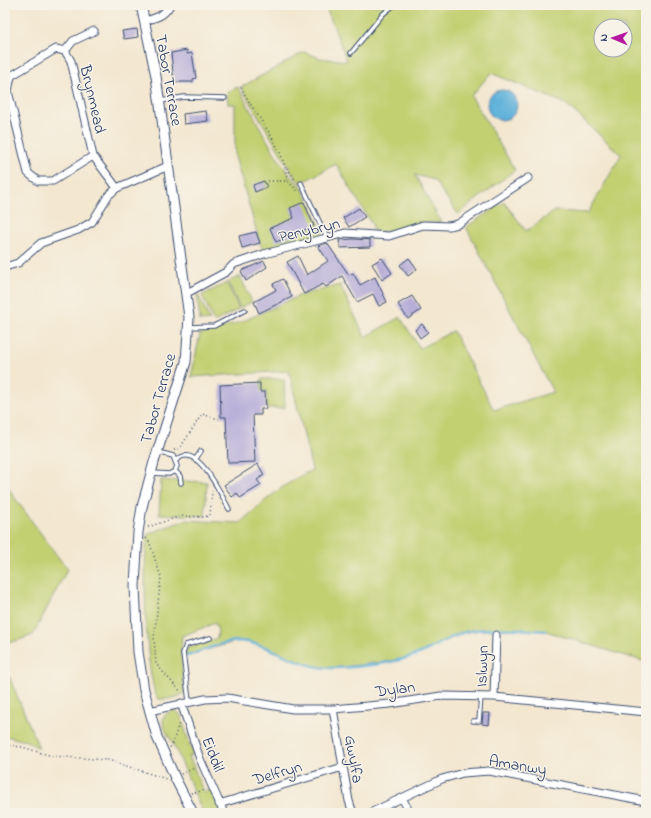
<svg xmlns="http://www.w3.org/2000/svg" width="651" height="818" font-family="'Indie Flower',sans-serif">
<rect width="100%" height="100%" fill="#f7f3e8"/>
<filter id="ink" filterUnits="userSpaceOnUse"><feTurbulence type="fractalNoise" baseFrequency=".025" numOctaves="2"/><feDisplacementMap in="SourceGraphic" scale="8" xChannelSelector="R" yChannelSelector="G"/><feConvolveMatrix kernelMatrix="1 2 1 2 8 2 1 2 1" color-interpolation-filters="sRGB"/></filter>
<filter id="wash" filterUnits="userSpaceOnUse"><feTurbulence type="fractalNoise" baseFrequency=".012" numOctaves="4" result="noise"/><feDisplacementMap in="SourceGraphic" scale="16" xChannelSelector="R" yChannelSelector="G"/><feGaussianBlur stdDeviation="0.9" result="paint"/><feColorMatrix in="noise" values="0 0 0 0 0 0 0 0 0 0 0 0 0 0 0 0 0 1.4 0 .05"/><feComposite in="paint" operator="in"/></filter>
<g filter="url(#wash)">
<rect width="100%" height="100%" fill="#f3e7d0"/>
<path fill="#c2d072" stroke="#6e8068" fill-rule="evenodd" d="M325,5h321v657l-13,-4 -2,-3 1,3 -86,-27 -22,-2 -46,1 -15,3 -43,20 -18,6 -57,8 -21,1 -12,-2 -59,-23 -15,-2 -53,15 2,-8 30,-10 1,-7 -3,-8 -33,13 -1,19 3,38c-7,6 -18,6 -26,6 -13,-18 -16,-141 -10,-165l37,-14 55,3c23,-21 44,-40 72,-53l-23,-99 -98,6 9,-43 41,-12 60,-27 39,-10 25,52 35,-20 20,31 33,-17 41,79 59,-18 -87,-165 38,-25 22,29 29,-20 33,2 33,-58 -55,-51 -75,-31 -20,23 44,74 -57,44 -24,-34 -19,-5 26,47 -25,2 -17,7 -26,1 -1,-8 -36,-60 -35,19 -5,-4 -55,-92 63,-35 16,6 27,3zM601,26h24v24h-24z
M238,87c10,17 48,94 63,98l22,49 -60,16 -3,-7 -25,-86v-53h-7l-1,-11z
M240,276l12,26 -12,6 -12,-26z
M227,283l12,26 -25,13 -12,-27z
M197,293l13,27 -10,1z
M261,379h23l1,29h-18l-1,-17h-5z
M161,480l46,2 -2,34 -46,-2z
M5,481l7,13 49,67 7,7 -35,67 -17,6 -11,2z
M5,667l34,81 -13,-7 -21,-5z
M174,710l6,4 13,40 -4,2 15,37 7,-4 10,24h-18c-11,-24 -19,-48 -31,-71 -3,-6 -9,-13 -9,-20 0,-7 5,-10 11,-12z"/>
<path fill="#5eb1da" stroke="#3c709c" d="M487 105a15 15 0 1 1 30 0a15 15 0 1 1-30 0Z"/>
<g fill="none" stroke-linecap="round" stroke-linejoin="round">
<path stroke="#5eb1da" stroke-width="2.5" d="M187,656c16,-5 36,-15 52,-15 33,2 60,28 93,27 28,-1 62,-4 89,-15 14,-6 29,-17 44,-21 24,-6 57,-3 81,-1"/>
</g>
<g id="blocks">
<path fill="#b6add8" d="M137,29l1,8 -14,2 -2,-8z
M187,50v4l5,-1 4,25 -3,1v3h-19l-3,-29z
M206,111l2,10 -24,3 -1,-10z
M264,181l3,6 -12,5 -2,-7z
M304,202l10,24 -38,16 -6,-14 24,-10 -4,-10z
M359,208l6,9 -16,10 -6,-9z
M256,232l4,11 -18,5 -3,-12z
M353,239l17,1v7l-30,1 -1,-8z
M327,243l22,32 4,-2 7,12 15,-8 12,25 -8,4 -6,-12 -16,8 -15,-26 -16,11 -3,-3 -19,10 -17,-32 11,-6 9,19 21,-14 -10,-15z
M382,258l10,15 -10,7 -10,-16z
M409,258l8,11 -9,7 -8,-11z
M264,261l3,6 -21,14 -5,-10z
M283,279l9,18 -33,16 -5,-11 22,-12 -3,-6z
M412,296l9,14 -13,9 -10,-15z
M422,324l6,8 -8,6 -5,-8z
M260,383v9h5l1,17h-5v6h-8l2,47 -27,1 -2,-46h-5l-1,-32z
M258,464l6,11 -7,5 4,5 -21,13 -3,-5 -5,4 -8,-12z
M483,713h7l-1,12 -7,-1z"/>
</g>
</g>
<g filter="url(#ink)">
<use href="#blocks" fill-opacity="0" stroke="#3b4b6f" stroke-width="1"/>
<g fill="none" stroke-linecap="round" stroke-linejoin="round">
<defs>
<path id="service" d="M351,53l32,-39 11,-9
M161,101l23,-4 41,1
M301,183l26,55
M189,327l25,-1 31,-16
M176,460c2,-1 6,-4 8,-4 18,-3 38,40 45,53
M195,460l6,-9
M175,471l5,5 1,7
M152,473l17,1 6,-3 2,-5 -4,-10 -15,-4
M189,701l-6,-48 3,-8 24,-7
M473,721h6l2,-24"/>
<path id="minor" d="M144,21c12,-3 20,-5 26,-16
M65,51l8,-10 21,-10
M93,156l-40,25h-15l-10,-8 -20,-82 3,-15 45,-27 9,2 6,10 22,95 24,32
M5,267l13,-4 23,-20 37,-13 14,-8 16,-26 9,-8 51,-22
M187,293l39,-21 8,-8 30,-10 63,-16 18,-5 44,3 34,-11 26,1 9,-2 70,-46
M494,697l2,-62
M181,703l19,56 24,54
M333,709l16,92 4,12
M149,711l56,-12 22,-1 66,11h40l57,-5 51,-8 53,1 152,15
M402,798l8,15
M219,804l124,-37
M370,813l72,-34 21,-6 26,-2 157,30"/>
<path id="secondary" d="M141,5l15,71 33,241 -3,45 -32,100 -12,45 -4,25 -3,54 3,66 6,38 13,47 19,43 17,33"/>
</defs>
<use href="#service" stroke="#3b4b6f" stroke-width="5.5"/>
<use href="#minor" stroke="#3b4b6f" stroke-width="9"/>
<use href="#secondary" stroke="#3b4b6f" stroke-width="11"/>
<path stroke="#3b4b6f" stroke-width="1.5" stroke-dasharray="1 3" stroke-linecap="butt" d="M241,87c15,31 45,60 46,94
M287,168l9,13
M268,181h19l11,10
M174,450l6,-2 22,-34 17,5
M148,527l33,-11 24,1 5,-2 2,-24
M146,538l3,3 12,36 -7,61 2,26 25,28
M5,745l17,2 30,9 56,4 58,19
M170,747l2,-1 7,-23
M181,774l15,-7
M191,793l16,-3"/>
<use href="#service" stroke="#fff" stroke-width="3.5"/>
<use href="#minor" stroke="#fff" stroke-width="7"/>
<use href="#secondary" stroke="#fff" stroke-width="9"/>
</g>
</g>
<g text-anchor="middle" stroke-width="3" stroke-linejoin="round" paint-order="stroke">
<g font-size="16" fill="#1b2f5e" stroke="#f7f3e8">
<text transform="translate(170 80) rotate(80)" y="6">Tabor Terrace</text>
<text transform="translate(94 99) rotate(77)" y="6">Brynmead</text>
<text transform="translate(309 229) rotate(-13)" y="6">Penybryn</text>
<text transform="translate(157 398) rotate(-74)" y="6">Tabor Terrace</text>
<text transform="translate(481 666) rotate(-88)" y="6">Islwyn</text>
<text transform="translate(395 688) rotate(-7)" y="6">Dylan</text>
<text transform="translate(214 754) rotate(69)" y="6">Eiddil</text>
<text transform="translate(355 759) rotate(80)" y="6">Gwylfa</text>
<text transform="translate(518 764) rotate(9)" y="6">Amanwy</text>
<text transform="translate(277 772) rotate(-16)" y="6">Delfryn</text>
</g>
</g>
<rect width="651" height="818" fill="none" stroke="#f7f3e8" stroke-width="20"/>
<g transform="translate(613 38) rotate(272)"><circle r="19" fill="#f7f3e8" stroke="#9fa5b1"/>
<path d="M0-3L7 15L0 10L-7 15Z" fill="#b5179e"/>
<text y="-6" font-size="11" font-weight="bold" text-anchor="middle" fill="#1b2f5e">N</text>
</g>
</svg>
